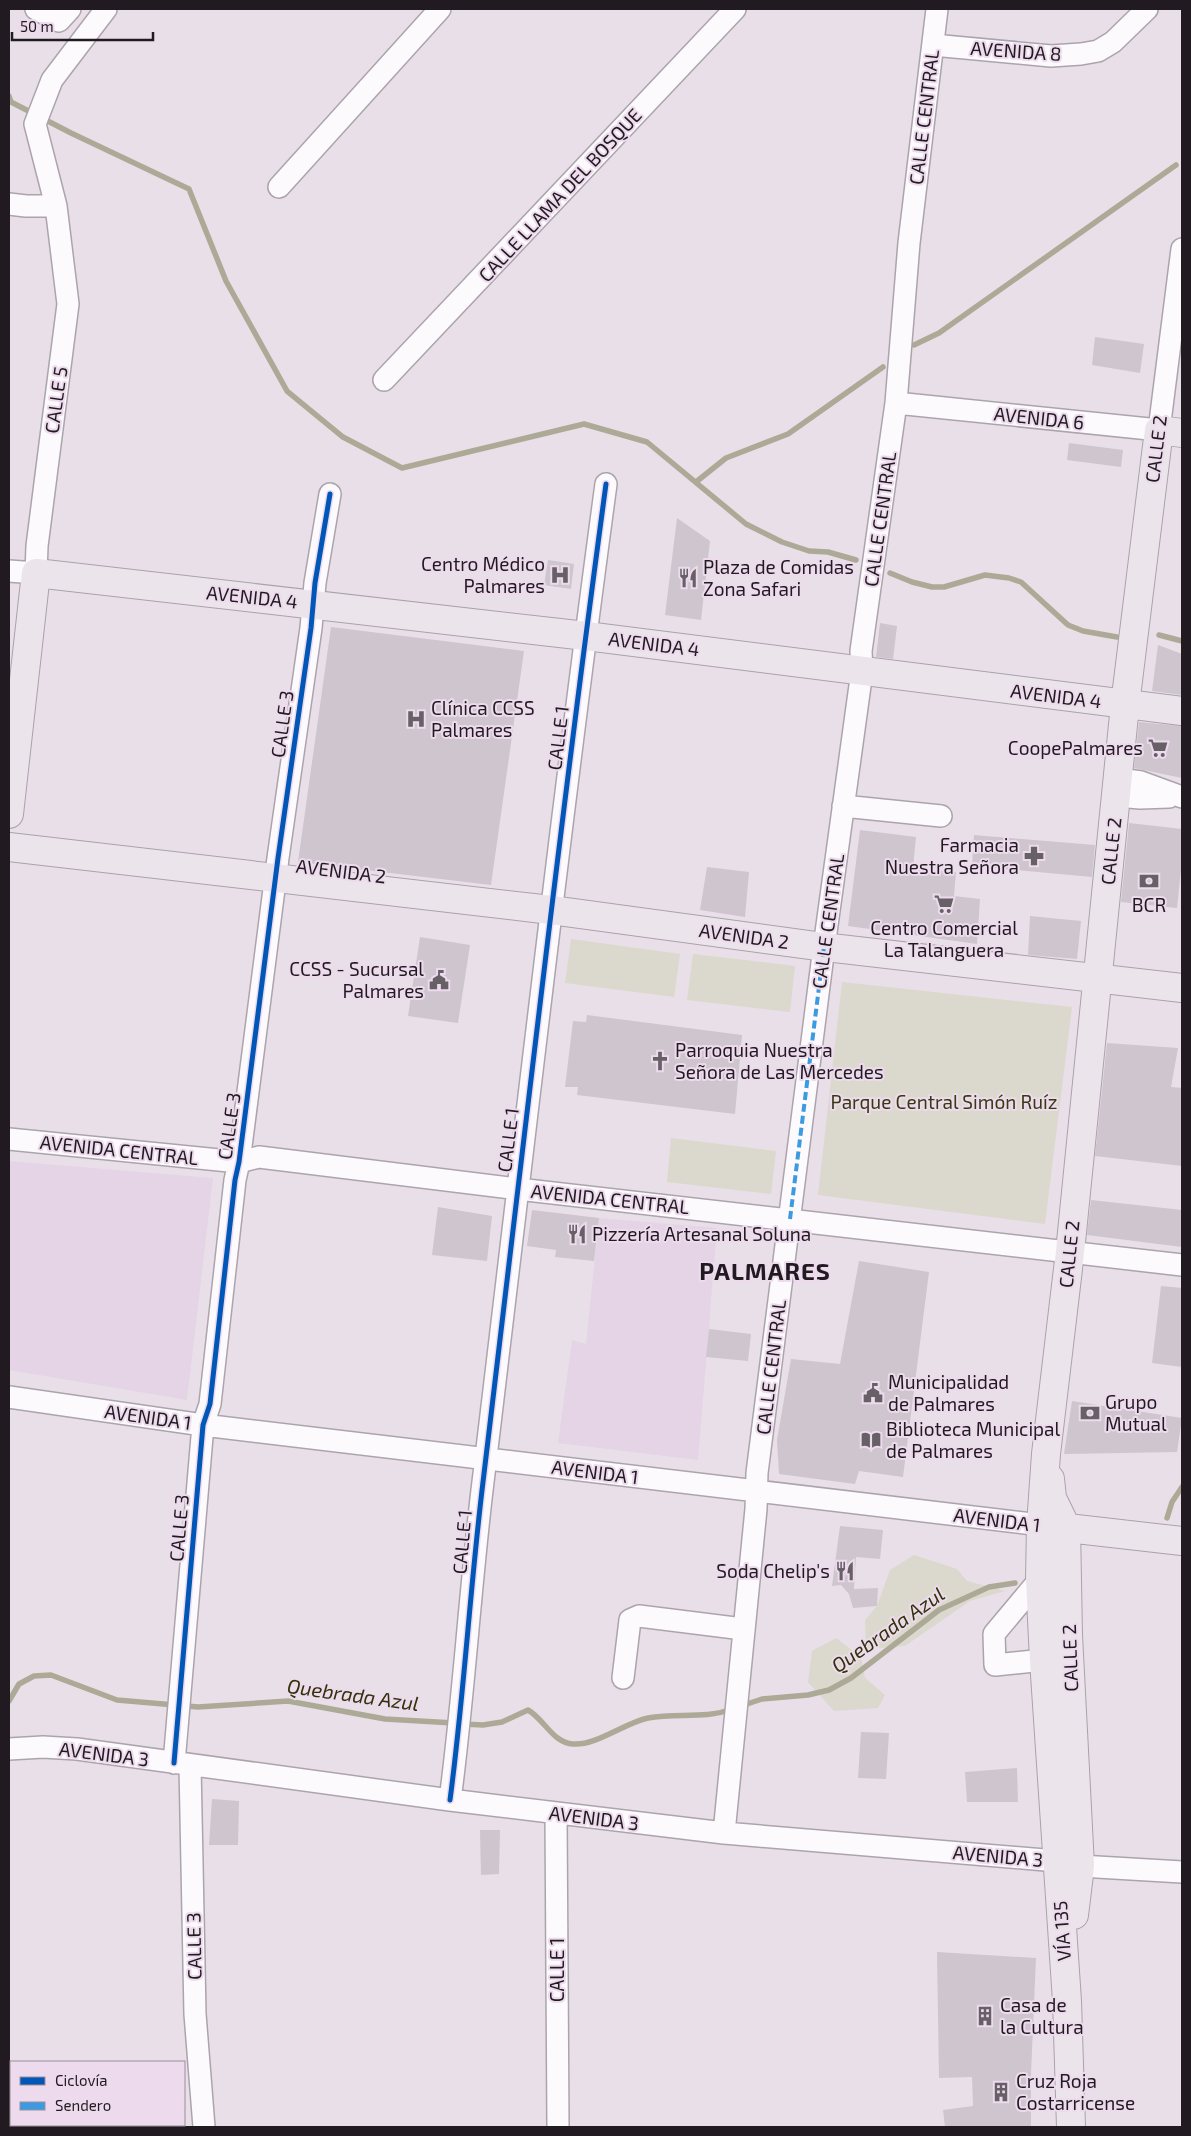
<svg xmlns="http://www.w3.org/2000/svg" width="1191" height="2136" font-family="'Exo 2',sans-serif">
<rect width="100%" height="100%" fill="#e9dfe9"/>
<path fill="#e5d4e5" d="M9,1161l204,17 -26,222 -178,-30z
M599,1218l118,10 -19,232 -140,-17 14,-103 14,4z"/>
<path fill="#dbd8cd" d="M571,939l109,15 -6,43 -109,-14z
M693,954l102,12 -5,46 -103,-12z
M842,982l230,25 -27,217 -227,-29z
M671,1138l105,13 -5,43 -104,-12z
M914,1555l43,14 10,12 38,10 -35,10 -65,45 -39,3 -1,-29 12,-14 13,-36z
M836,1638l25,19 4,21 20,17 -7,13 -44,3 -26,-29 4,-31z"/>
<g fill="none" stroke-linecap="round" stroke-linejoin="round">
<path stroke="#acaa97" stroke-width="5.5" d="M9,96l2,6 60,31 118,56 37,92 61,110 56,46 59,31 182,-44 63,18 99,82 36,18 27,9 19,1 28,8
M914,345l25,-12 237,-168
M696,482l30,-24 62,-24 95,-67
M890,573l22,9 20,5h12l41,-12 24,3 12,4 47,43 15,6 34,6
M1159,635l23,6
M1167,1518l5,-16 10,-15
M9,1701l10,-17 15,-8 17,-1 66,25 81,7 90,-6 97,18 69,4
M741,1706l21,-7 46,-4 21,-5 22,-12 88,-68 50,-23 26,-4
M463,1724l20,1 19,-3 26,-12c16,9 25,33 45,34 23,2 51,-21 75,-26 29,-6 55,2 84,-9"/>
</g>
<path fill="#cec5ce" d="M1095,337l49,7 -4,29 -48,-8z
M1069,443l54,7 -2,17 -54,-7z
M677,518l33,23 -9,79 -36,-5z
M548,560l26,4 -3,25 -27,-4z
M880,623l17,3 -4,33 -17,-2z
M331,627l193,24 -33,234 -193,-23z
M1158,645l24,9v41l-30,-4z
M1139,722l43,4v52l-48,-10z
M1129,823l53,6v31l-5,48 -56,-6z
M860,830l56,7 -3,31 43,4 -2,24 26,3 -3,45 -129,-18z
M974,835l121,10 -3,32 -120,-11z
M707,867l42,5 -4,45 -45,-7z
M1030,916l51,5 -4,38 -49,-4z
M420,937l50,8 -12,78 -50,-7z
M587,1015l155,20 -7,79 -158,-19 1,-8h-13l8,-66 13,1z
M1107,1043l71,5 -7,39 11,1v78l-87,-10z
M1091,1200l91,10v37l-95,-12z
M438,1207l54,9 -5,45 -55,-6z
M532,1210l67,8 -5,43 -39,-4 1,-7 -29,-4z
M859,1261l70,11 -26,205 -44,-6 -4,13 -76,-10 -2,-34 14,-81 49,5z
M1161,1286l21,2v79l-30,-4z
M709,1329l42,5 -3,27 -42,-4z
M1072,1401l110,17 -5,34 -113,2z
M840,1526l43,4 -3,29 -24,-2 -2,32 24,-1 -1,18 -24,2 -4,-14 -8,-9 -9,1z
M861,1732l28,1 -3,46 -28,-1z
M1017,1768l1,34h-51l-2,-30z
M212,1799l27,2 -1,44h-29z
M480,1830h20l-1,44 -18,1z
M937,1952l99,6 -5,116v53h-86l-2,-17 30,-4 -1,-29 -33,1z"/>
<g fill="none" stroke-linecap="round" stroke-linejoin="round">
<defs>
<path id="minor" d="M36,9l23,12 11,-12
M933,45l118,11 30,-2 17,-3 15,-9 34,-33
M279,187l161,-178
M9,204l17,2h30
M384,380l351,-371
M896,403l263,27 23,-181
M9,571l27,2 1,-27 31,-242 -12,-98 -21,-82 17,-44 54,-71
M1119,779l22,3 41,15
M1117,796l23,2 29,-1
M843,806l98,10
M9,1139l230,23 20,-5 259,32 664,76
M9,1397l194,28 838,100
M1040,1579l-46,55 1,31 49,-5
M623,1678l7,-58 9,-4 104,13
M9,1749l34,-2 34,2 373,51 274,33 333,28 23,5 102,6
M174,1763l29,-338 7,-21 25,-224 4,-18 39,-304 33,-230 4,-45 15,-89
M190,1765l5,249 9,113
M450,1800c14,-105 20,-212 33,-318 40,-333 78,-666 123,-998
M556,1814l2,313
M724,1833l32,-324 1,-36 67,-526 38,-276 -1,-20 35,-248 13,-160 28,-234"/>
<path id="major" d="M9,814l27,-241 550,63 596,75
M9,847l542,63 273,37 358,41
M1050,1479l2,19 14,29 2,108 12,231 -6,49
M1050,1526l132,15
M1071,2127l-4,-126 -23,-341 -4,-81 1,-54 5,-71 24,-202 55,-547 34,-275 23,3"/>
</defs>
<use href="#minor" stroke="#aca4ac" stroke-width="24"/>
<use href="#major" stroke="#aca0ac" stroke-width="30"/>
<use href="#minor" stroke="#fcfafc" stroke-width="21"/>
<use href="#major" stroke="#ebe5eb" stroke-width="28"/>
<path stroke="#3c9be0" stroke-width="4" stroke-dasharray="8 4" stroke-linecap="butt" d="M790,1219l34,-272"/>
<defs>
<path id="cycleway" d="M174,1763l29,-338 7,-21 25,-224 4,-18 39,-304 33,-230 4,-45 15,-89
M450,1800c14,-105 20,-212 33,-318 40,-333 78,-666 123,-998"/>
</defs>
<use href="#cycleway" stroke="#eddbed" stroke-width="8"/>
<use href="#cycleway" stroke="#0057b8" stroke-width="5"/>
</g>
<defs>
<symbol id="hospital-bare" viewBox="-9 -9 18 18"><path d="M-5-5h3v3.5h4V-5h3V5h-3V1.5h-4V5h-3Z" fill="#676067" stroke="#eddbed" stroke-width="2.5" paint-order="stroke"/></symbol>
<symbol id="restaurant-bare" viewBox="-9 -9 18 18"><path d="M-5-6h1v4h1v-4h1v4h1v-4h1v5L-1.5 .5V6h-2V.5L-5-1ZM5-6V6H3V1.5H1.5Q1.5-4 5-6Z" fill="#676067" stroke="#eddbed" stroke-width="2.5" paint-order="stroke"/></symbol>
<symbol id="supermarket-bare" viewBox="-9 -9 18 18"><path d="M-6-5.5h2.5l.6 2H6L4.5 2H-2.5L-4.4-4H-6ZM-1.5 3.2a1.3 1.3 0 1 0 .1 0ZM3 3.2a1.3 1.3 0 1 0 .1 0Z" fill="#676067" stroke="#eddbed" stroke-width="2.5" paint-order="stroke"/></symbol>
<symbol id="pharmacy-bare" viewBox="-9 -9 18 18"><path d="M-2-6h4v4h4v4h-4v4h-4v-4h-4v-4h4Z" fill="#676067" stroke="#eddbed" stroke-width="2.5" paint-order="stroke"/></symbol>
<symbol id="bank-bare" viewBox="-9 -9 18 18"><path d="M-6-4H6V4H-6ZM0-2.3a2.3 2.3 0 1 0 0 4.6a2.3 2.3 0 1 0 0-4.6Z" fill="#676067" stroke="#eddbed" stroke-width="2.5" paint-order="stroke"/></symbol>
<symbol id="civic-bare" viewBox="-9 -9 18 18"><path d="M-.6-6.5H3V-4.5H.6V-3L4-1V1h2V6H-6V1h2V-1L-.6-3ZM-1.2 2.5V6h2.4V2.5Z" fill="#676067" stroke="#eddbed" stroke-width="2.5" paint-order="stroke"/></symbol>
<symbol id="church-bare" viewBox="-9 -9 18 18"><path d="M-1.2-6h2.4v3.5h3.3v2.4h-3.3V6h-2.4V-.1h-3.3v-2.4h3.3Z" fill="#676067" stroke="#eddbed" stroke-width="2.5" paint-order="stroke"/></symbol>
<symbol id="library-bare" viewBox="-9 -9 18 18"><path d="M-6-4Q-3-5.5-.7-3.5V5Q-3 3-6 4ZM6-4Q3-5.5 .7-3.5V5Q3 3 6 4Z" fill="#676067" stroke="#eddbed" stroke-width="2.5" paint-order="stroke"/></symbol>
<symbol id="building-bare" viewBox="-9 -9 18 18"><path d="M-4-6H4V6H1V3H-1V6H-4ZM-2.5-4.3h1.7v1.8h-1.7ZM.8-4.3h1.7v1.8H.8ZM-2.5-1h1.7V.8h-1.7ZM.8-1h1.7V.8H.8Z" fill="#676067" stroke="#eddbed" stroke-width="2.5" paint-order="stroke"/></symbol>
</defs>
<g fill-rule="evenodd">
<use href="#hospital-bare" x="546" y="561" width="28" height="28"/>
<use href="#restaurant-bare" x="674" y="564" width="28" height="28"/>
<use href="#hospital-bare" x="402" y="705" width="28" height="28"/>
<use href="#supermarket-bare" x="1144" y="734" width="28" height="28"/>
<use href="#pharmacy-bare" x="1020" y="842" width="28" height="28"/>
<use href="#bank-bare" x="1135" y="867" width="28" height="28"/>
<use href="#supermarket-bare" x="930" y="890" width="28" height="28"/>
<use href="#civic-bare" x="425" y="966" width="28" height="28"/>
<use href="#church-bare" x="646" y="1047" width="28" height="28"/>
<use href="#restaurant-bare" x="563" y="1220" width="28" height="28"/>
<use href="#civic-bare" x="859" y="1379" width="28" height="28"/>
<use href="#bank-bare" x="1076" y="1399" width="28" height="28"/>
<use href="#library-bare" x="857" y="1426" width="28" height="28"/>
<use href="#restaurant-bare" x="831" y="1557" width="28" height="28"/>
<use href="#building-bare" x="971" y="2002" width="28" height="28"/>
<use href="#building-bare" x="987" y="2078" width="28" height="28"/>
</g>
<g text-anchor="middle" stroke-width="4" stroke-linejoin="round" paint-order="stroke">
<g font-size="19" fill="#211b21" stroke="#eddbed">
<text transform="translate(1016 51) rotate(4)" y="7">AVENIDA 8</text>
<text transform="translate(924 117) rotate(-83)" y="7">CALLE CENTRAL</text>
<text transform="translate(560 195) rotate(-47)" y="7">CALLE LLAMA DEL BOSQUE</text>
<text transform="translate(56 400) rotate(-82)" y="7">CALLE 5</text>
<text transform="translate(1039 418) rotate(6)" y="7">AVENIDA 6</text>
<text transform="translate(1156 449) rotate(-83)" y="7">CALLE 2</text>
<text transform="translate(880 519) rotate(-82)" y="7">CALLE CENTRAL</text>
<text transform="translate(252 597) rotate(6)" y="7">AVENIDA 4</text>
<text transform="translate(654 644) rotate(7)" y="7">AVENIDA 4</text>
<text transform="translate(1056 696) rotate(7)" y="7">AVENIDA 4</text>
<text transform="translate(282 724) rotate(-82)" y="7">CALLE 3</text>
<text transform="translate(558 738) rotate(-83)" y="7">CALLE 1</text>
<text transform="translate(1111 851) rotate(-84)" y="7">CALLE 2</text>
<text transform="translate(341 871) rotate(7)" y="7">AVENIDA 2</text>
<text transform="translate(828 921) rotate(-82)" y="7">CALLE CENTRAL</text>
<text transform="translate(744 936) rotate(8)" y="7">AVENIDA 2</text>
<text transform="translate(229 1126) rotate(-82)" y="7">CALLE 3</text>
<text transform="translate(508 1140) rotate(-83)" y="7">CALLE 1</text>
<text transform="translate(119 1150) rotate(6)" y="7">AVENIDA CENTRAL</text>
<text transform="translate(610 1199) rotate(6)" y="7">AVENIDA CENTRAL</text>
<text transform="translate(1069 1254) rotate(-84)" y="7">CALLE 2</text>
<text transform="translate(771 1367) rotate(-83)" y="7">CALLE CENTRAL</text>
<text transform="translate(148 1417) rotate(8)" y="7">AVENIDA 1</text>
<text transform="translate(595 1472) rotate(7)" y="7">AVENIDA 1</text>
<text transform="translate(997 1520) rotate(7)" y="7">AVENIDA 1</text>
<text transform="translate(179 1528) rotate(-85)" y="7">CALLE 3</text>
<text transform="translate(462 1542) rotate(-85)" y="7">CALLE 1</text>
<text transform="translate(1070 1658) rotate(-92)" y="7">CALLE 2</text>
<text transform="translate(104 1754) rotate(7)" y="7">AVENIDA 3</text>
<text transform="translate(594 1818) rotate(7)" y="7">AVENIDA 3</text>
<text transform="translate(998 1856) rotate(5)" y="7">AVENIDA 3</text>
<text transform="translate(1062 1931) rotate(-94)" y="7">VÍA 135</text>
<text transform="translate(194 1946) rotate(-91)" y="7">CALLE 3</text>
<text transform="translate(557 1970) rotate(-90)" y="7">CALLE 1</text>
</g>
<g font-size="19" fill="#211b21" stroke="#eddbed" text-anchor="start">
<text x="545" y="571" text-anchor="end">Centro Médico<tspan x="545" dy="22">Palmares</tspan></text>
<text x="703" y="574">Plaza de Comidas<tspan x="703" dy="22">Zona Safari</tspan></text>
<text x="431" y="715">Clínica CCSS<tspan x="431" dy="22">Palmares</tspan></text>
<text x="1143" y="755" text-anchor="end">CoopePalmares</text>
<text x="1019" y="852" text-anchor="end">Farmacia<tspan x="1019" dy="22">Nuestra Señora</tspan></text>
<text x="1149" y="912" text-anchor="middle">BCR</text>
<text x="944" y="935" text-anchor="middle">Centro Comercial<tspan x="944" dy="22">La Talanguera</tspan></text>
<text x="424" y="976" text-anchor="end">CCSS - Sucursal<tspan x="424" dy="22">Palmares</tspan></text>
<text x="675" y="1057">Parroquia Nuestra<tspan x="675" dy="22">Señora de Las Mercedes</tspan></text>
<text x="592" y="1241">Pizzería Artesanal Soluna</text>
<text x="888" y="1389">Municipalidad<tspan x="888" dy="22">de Palmares</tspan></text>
<text x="1105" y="1409">Grupo<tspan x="1105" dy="22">Mutual</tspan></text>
<text x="886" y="1436">Biblioteca Municipal<tspan x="886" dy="22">de Palmares</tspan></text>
<text x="830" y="1578" text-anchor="end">Soda Chelip's</text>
<text x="1000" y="2012">Casa de<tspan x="1000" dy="22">la Cultura</tspan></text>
<text x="1016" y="2088">Cruz Roja<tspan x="1016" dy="22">Costarricense</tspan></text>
</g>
<g font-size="19" fill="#38390f" stroke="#eddbed">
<text x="944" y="1109">Parque Central Simón Ruíz</text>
</g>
<g font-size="20" font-style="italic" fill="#313207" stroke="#eddbed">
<text transform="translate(888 1630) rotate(-35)" y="7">Quebrada Azul</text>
<text transform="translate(353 1695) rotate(8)" y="7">Quebrada Azul</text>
</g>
<g font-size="24" font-weight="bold" letter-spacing="1" fill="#211b21" stroke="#eddbed">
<text x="765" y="1280">PALMARES</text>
</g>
</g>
<rect width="1191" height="2136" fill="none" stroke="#211b21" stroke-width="20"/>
<rect x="10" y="2061" width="175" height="65" fill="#eddbed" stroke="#9b8e9b"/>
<rect x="20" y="2077" width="25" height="8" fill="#0057b8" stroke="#9b8e9b"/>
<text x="55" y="2086" font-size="15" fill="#211b21">Ciclovía</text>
<rect x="20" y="2102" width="25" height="8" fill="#3c9be0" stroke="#9b8e9b"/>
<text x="55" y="2111" font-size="15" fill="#211b21">Sendero</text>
<path d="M12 32v8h141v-8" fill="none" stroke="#211b21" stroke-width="2.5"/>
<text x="20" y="32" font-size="15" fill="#211b21" stroke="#eddbed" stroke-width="4" paint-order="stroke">50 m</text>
</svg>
